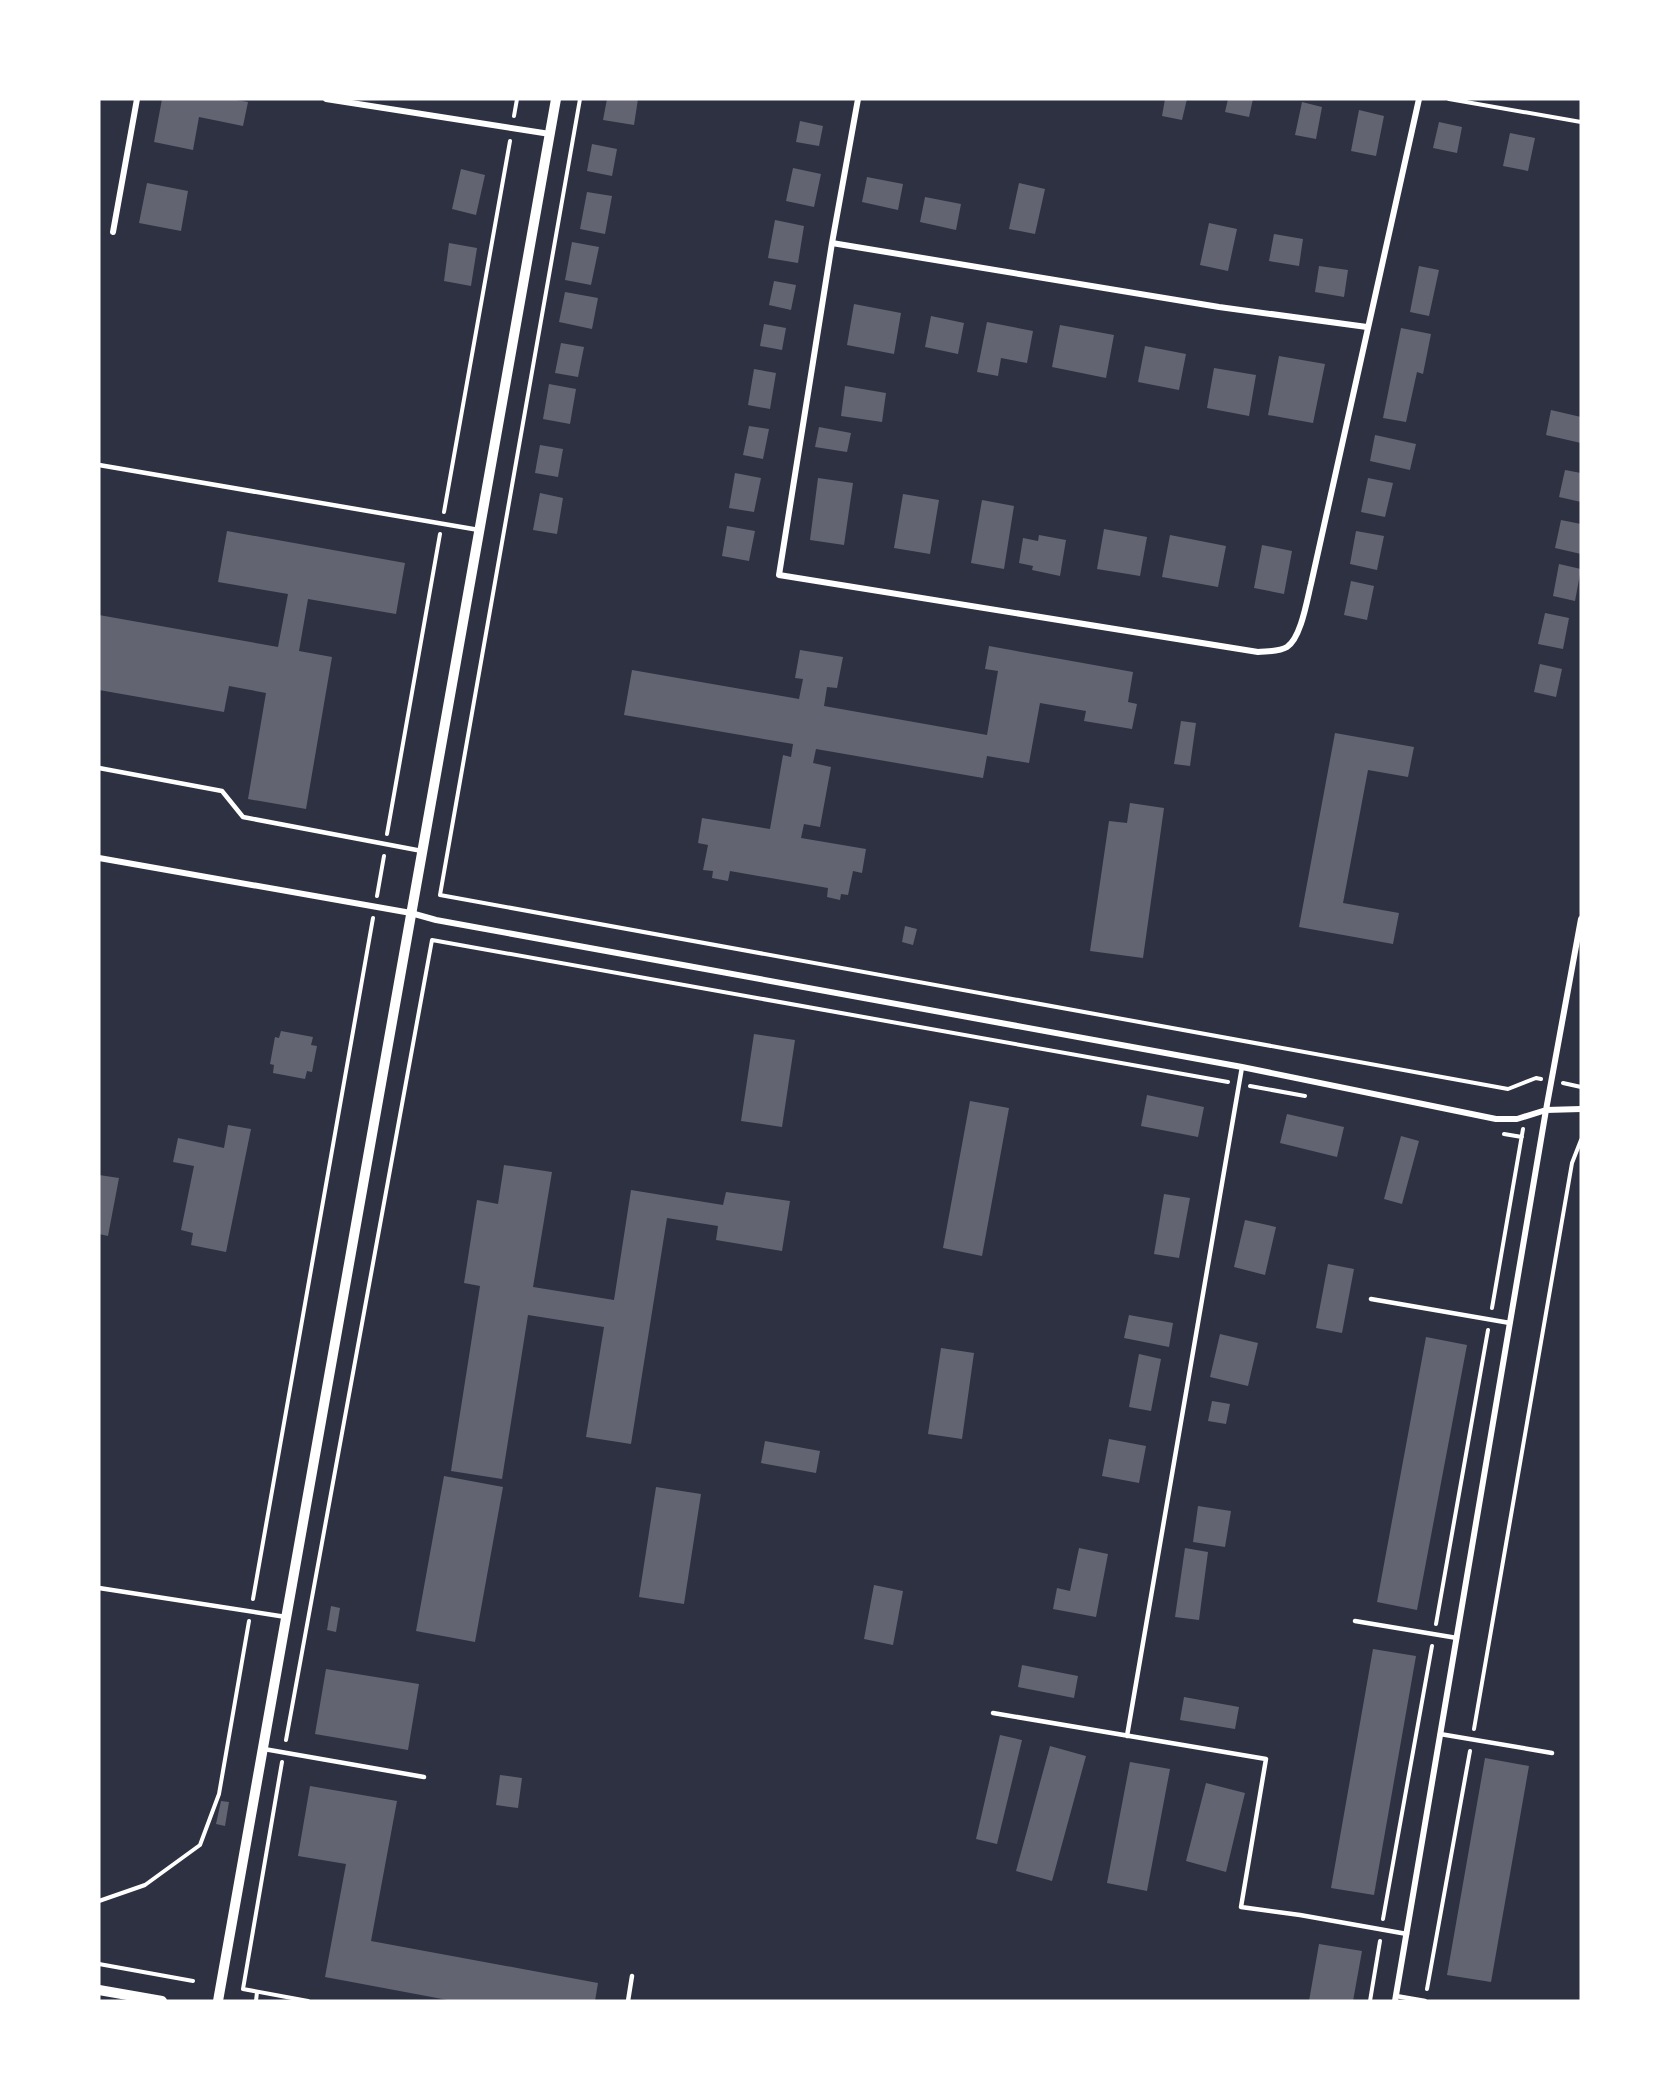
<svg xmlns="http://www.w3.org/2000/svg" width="1680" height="2100" font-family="Arial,sans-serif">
<rect width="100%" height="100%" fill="#2d3142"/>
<path fill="#626471" d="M162,99h69l17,3 -5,24 -44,-9 -6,33 -39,-8z
M607,99h31l-4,26 -31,-5z
M1165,99h22l-5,21 -20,-4z
M1228,99h25l-4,18 -24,-5z
M1302,102l20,5 -6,32 -21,-4z
M1359,110l25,6 -8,40 -25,-5z
M800,121l23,5 -4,20 -23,-4z
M1439,122l23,5 -5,26 -24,-5z
M1510,133l25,5 -7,33 -25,-5z
M592,144l25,5 -5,27 -25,-5z
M793,168l28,6 -7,33 -28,-6z
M461,169l24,6 -9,40 -24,-6z
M867,177l36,7 -5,26 -36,-8z
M147,183l41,8 -7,40 -42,-8z
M1019,183l26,6 -10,45 -26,-5z
M587,192l25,4 -7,38 -25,-5z
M925,197l36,7 -5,26 -36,-8z
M775,220l29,6 -6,37 -30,-5z
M1209,223l28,6 -9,42 -28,-6z
M1274,234l29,5 -4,27 -30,-5z
M572,242l27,5 -8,38 -26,-5z
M449,243l28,5 -6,38 -27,-5z
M1319,266l29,4 -4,27 -29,-5z
M1419,266l20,4 -10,46 -19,-4z
M774,281l22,4 -5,25 -22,-5z
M565,292l33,6 -6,31 -33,-7z
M854,304l47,9 -7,41 -47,-9z
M931,316l33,7 -6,31 -33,-7z
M987,322l46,9 -6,32 -26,-5 -3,18 -21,-4z
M764,324l22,4 -4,22 -22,-4z
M1060,325l54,10 -8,43 -54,-11z
M1401,328l30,6 -8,40 -6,-2 -11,50 -23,-4z
M561,343l23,4 -6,30 -23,-4z
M1145,346l41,8 -7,36 -41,-8z
M1279,356l46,8 -12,59 -45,-8z
M1214,368l42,7 -7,41 -42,-8z
M754,369l22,4 -6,36 -22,-4z
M549,384l27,5 -6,35 -27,-5z
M845,386l41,7 -4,29 -41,-6z
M1551,410l30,7v26l-35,-8z
M749,426l20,3 -6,30 -20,-4z
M819,427l32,6 -4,19 -32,-5z
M1375,435l41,9 -6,26 -40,-9z
M540,445l23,4 -5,28 -23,-4z
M1565,470l16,3v29l-22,-5z
M735,473l26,5 -7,34 -25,-4z
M818,478l35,5 -9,62 -34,-5z
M1368,478l25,5 -8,34 -24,-5z
M540,493l23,5 -6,36 -24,-4z
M903,494l36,6 -9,54 -36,-6z
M982,500l32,6 -10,63 -33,-6z
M1561,520l20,4v30l-26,-6z
M727,526l28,5 -6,30 -27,-5z
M1104,529l43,8 -7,39 -43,-7z
M227,531l178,32 -9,51 -88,-15 -9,52 33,6 -26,152 -58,-10 18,-106 -37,-7 -5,26 -125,-22v-75l179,32 10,-53 -70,-12z
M1356,531l28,5 -7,34 -27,-6z
M1039,535l27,5 -6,36 -28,-6 1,-4 -14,-3 4,-25 15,3z
M1170,535l56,11 -8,41 -56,-10z
M1262,545l30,6 -8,43 -30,-6z
M1559,564l22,5 -6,32 -22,-5z
M1351,581l23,5 -7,34 -23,-5z
M1545,613l24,5 -6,31 -25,-5z
M989,646l144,26 -5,30 9,2 -5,25 -48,-8 2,-10 -46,-8 -11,60 -42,-7 -4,22 -167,-29 -3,14 18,4 -11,60 -16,-3 -3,14 65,11 -4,24 -9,-2 -5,24 -7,-1 -1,6 -13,-3 1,-9 -98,-17 -2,10 -16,-3 1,-7 -10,-1 5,-25 -10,-2 4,-25 68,11 13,-74 8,2 2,-13 -169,-29 8,-45 167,29 4,-20 -8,-1 5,-28 43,7 -6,31 -10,-1 -3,19 163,29 11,-64 -13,-2z
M1540,664l22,5 -6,28 -22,-5z
M1181,721l15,2 -6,43 -16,-2z
M1335,733l79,14 -6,30 -40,-7 -25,133 56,10 -6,31 -94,-17z
M1130,803l34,5 -21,150 -53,-7 19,-130 18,2z
M905,926l12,3 -4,16 -11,-3z
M281,1031l32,6 -2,8 6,1 -5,26 -5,-1 -2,8 -32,-6 1,-8 -4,-1 5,-27 4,1z
M754,1034l41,6 -13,87 -41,-6z
M1147,1095l57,12 -6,30 -57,-11z
M970,1101l39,7 -27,148 -39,-8z
M1287,1114l57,13 -7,30 -57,-14z
M228,1125l23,4 -25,123 -35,-7 2,-12 -12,-3 13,-64 -21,-4 5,-24 46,10z
M1401,1136l18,5 -17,63 -18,-5z
M504,1165l48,7 -19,115 81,13 17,-110 92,15 3,-13 64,9 -8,50 -66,-11 2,-14 -51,-8 -36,226 -45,-7 18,-110 -76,-12 -26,164 -51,-8 29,-185 -16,-3 13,-83 21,4z
M99,1175l20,3 -11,58 -9,-2z
M1164,1194l26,4 -11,60 -25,-4z
M1245,1220l31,7 -11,48 -31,-8z
M1328,1264l26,5 -12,64 -26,-5z
M1129,1315l44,8 -4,24 -45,-9z
M1220,1334l38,9 -10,43 -38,-9z
M1426,1337l41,8 -50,265 -40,-8z
M941,1348l33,5 -12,86 -34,-5z
M1139,1354l22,5 -10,52 -22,-4z
M1212,1401l18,3 -4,20 -18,-3z
M1109,1439l37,7 -7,37 -37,-7z
M765,1441l55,10 -4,22 -55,-10z
M444,1476l59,11 -28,155 -59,-11z
M656,1487l45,7 -17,110 -45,-7z
M1198,1506l33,5 -6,36 -32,-5z
M1079,1548l29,6 -12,63 -43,-8 4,-21 13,3z
M1185,1548l23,4 -9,68 -24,-3z
M874,1585l29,6 -10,54 -29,-6z
M331,1606l9,2 -4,24 -9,-2z
M1373,1649l43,7 -42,239 -43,-7z
M1022,1665l56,11 -4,22 -56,-11z
M326,1669l93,15 -11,66 -93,-16z
M1184,1697l55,10 -4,22 -55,-9z
M1000,1735l22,5 -25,104 -21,-5z
M1050,1746l36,10 -34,125 -36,-10z
M1485,1758l44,8 -38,216 -44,-7z
M1130,1762l40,7 -23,122 -40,-8z
M500,1775l22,3 -4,30 -22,-3z
M1206,1783l39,10 -19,79 -40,-11z
M310,1786l87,15 -26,140 227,42 -3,18h-142l-128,-24 21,-113 -48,-8z
M221,1801l8,1 -4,24 -9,-2z
M1319,1944l43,7 -9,50h-44z"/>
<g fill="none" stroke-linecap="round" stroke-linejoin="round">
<path stroke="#fff" stroke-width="4" d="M580,99l-140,796 1068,194 28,-11 5,1
M1449,99l132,23
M514,116l3,-17
M444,512l66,-371
M387,834l53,-300
M377,896l7,-40
M1563,1083l18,4
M1250,1086l55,10
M1504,1134l18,3
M1492,1308l31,-179
M253,1599l120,-681
M1436,1624l52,-294
M1474,1729l98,-566 9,-23
M286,1740l146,-800 796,142
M282,1762l-39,227 65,12
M99,1901l46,-16 55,-40 19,-51 30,-173
M1383,1919l49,-273
M99,1964l94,17
M1427,1989l43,-238
M256,2001l1,-9
M1370,2001l10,-60"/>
<path stroke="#fff" stroke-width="4.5" d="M99,465l380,65
M99,768l123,23 21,26 179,34
M1371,1299l139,24
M99,1588l187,29
M1355,1621l102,17
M993,1713l273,46 -25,148 59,8 107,19
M1440,1734l112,19
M1127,1736l115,-669
M264,1749l160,28
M1396,1996l29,5
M628,2001l4,-25"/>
<path stroke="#fff" stroke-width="6" d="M326,99l224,35
M858,99l-26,144 -53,332 479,77c8,-1 21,0 29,-5 14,-9 20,-47 24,-63l108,-485
M113,232l24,-133
M832,243l387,64 148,20
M99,858l312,55 25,7 806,147 254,52h21l29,-9 35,-1
M1395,2001l151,-891 35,-191"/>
<path stroke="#fff" stroke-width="10" d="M99,1990l63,11
M218,2001l338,-1902"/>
</g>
<rect width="1680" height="2100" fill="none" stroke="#ffffff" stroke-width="201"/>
</svg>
